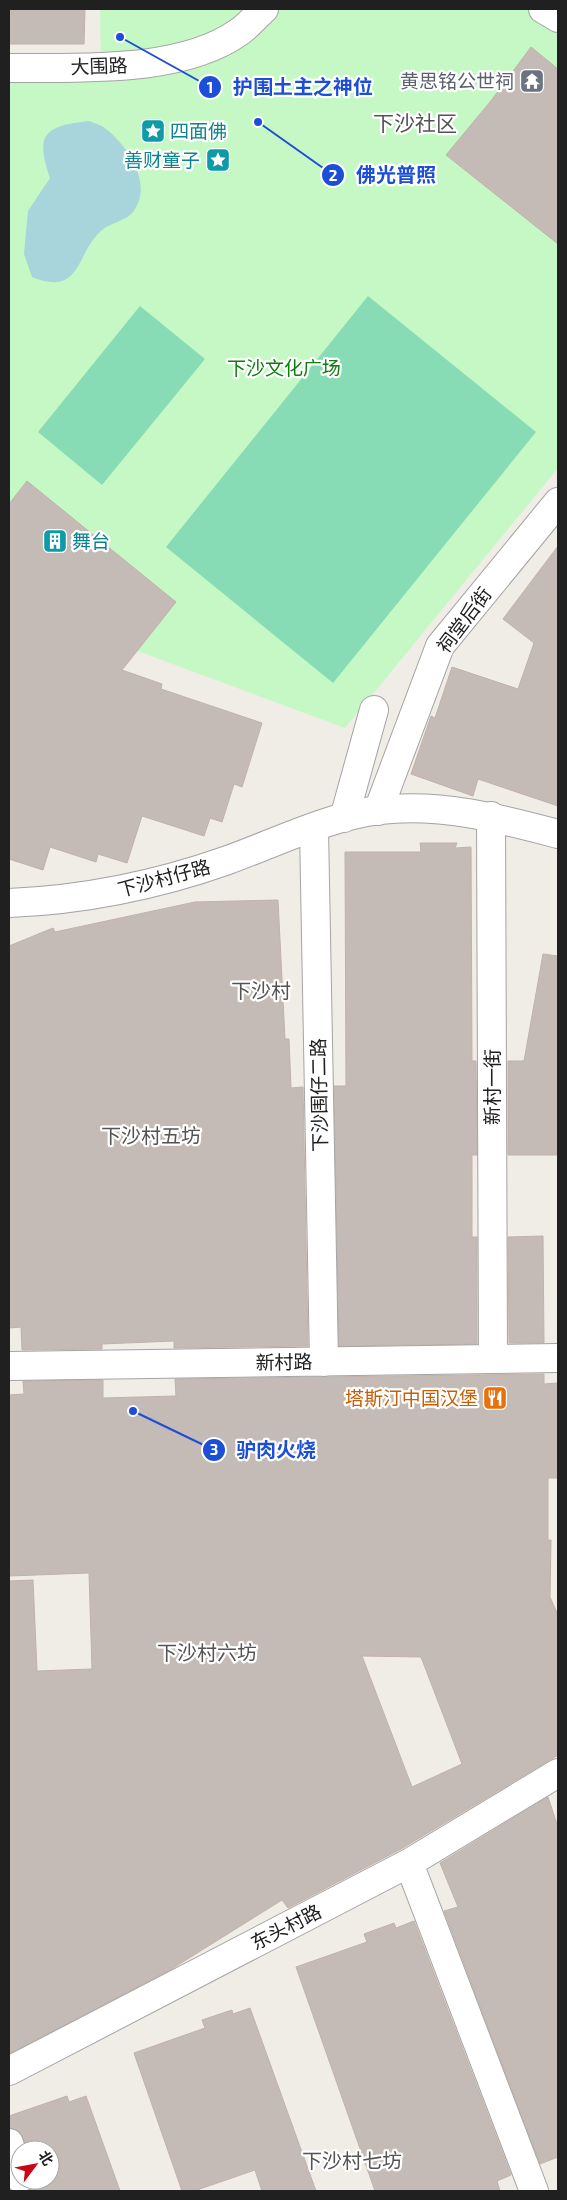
<svg xmlns="http://www.w3.org/2000/svg" width="567" height="2200" font-family="'Exo 2','Noto Sans SC',sans-serif">
<rect width="100%" height="100%" fill="#f0ece6"/>
<path fill="#c5f8c5" d="M100,9h458v459l-213,260 -336,-125v-535l92,-1z"/>
<path fill="#87dcb5" d="M368,296l168,136 -203,251 -167,-136z
M140,306l65,53 -103,126 -64,-53z"/>
<path fill="#a8d4dc" d="M89,121c5,2 12,4 17,8 22,17 48,56 27,83 -7,9 -24,11 -32,19 -26,23 -19,66 -69,46l-8,-23 4,-43 22,-33c-15,-44 -6,-52 39,-57z"/>
<path fill="#c5bbb6" stroke="#c1b2a9" fill-rule="evenodd" d="M9,9h76l-1,35h-75z
M531,47l27,22v175l-112,-89 44,-53z
M27,481l149,121 -54,68 40,14 -1,5 101,34 -20,64 -8,-3 -12,38 -12,-4 -6,18 -62,-20 -15,47 -29,-9 -2,8 -46,-15 -7,23 -34,-11v-355z
M558,546v260l-80,-27 -5,17 -62,-22 20,-58 4,2 17,-51 66,22 16,-46 -31,-24z
M420,843h37l-2,5 16,-1 1,214h4l1,94h-5v82h5v107l-138,2 -5,-260h12l-1,-234h76z
M278,900l7,139h4l2,49 12,-1 5,259 -134,2v-7l-72,3v5l-80,1 -1,-23 -12,1v-382l44,-18 2,4 140,-30z
M543,954l15,2v199h-50v-94h16z
M543,1236l1,107h-35l-1,-106z
M544,1374v10l14,-1v95h-10v62h3l-1,57 8,18v140l-157,94 -113,59 -6,-8 -112,70 -161,84v-473l24,-1 4,91 55,-2 -3,-96 -80,3v-181l15,-1 -1,-13 80,-1v18l73,-2 -1,-17zM362,1656l59,1 41,107 -50,23z
M548,1797l10,30v330l-18,7 -96,-253 14,-4 -18,-44z
M414,1921l97,254 -14,6 3,10h-125l-79,-224 71,-25 -3,-8 30,-11 2,5z
M250,2008l66,183h-54l-7,-21 -61,21h-12l-48,-138 71,-25 -3,-8 30,-10 1,4z
M67,2096l2,6 17,-6 34,95h-93l5,-3 3,-8h15v-30h-22l-8,-18 -11,-4v-12z"/>
<g fill="none" stroke-linecap="round" stroke-linejoin="round">
<defs>
<path id="minor" d="M543,9l15,9
M9,68c69,-1 171,6 230,-36 9,-6 17,-16 25,-23
M378,811l62,-165 118,-144
M491,816l2,543
M344,818l30,-108
M314,829l10,533
M9,903c75,-3 148,-18 219,-43 47,-17 102,-44 151,-50 63,-7 119,8 179,24
M9,1366l549,-8
M409,1863l125,328
M9,2071l400,-208 149,-90
M9,2143l11,35"/>
</defs>
<use href="#minor" stroke="#a4a4a4" stroke-width="30"/>
<use href="#minor" stroke="#fff" stroke-width="28"/>
</g>
<defs>
<symbol id="temple-square" viewBox="-11 -11 22 22"><rect x="-9" y="-9" width="18" height="18" rx="4" fill="#6b7280" stroke="#fff"/><path d="M0-6L5-2H3V0L6.5 2.5H4V6H1.5V3h-3V6H-4V2.5H-6.5L-3 0V-2H-5Z" fill="#fff"/></symbol>
<symbol id="sight-square" viewBox="-11 -11 22 22"><rect x="-9" y="-9" width="18" height="18" rx="4" fill="#0f9aa8" stroke="#fff"/><path d="M0-6L1.8-2.2L6-1.7L2.9 1.2L3.7 5.4L0 3.3L-3.7 5.4L-2.9 1.2L-6-1.7L-1.8-2.2Z" fill="#fff"/></symbol>
<symbol id="building-square" viewBox="-11 -11 22 22"><rect x="-9" y="-9" width="18" height="18" rx="4" fill="#0f9aa8" stroke="#fff"/><path d="M-4-6H4V6H1V3H-1V6H-4ZM-2.5-4.3h1.7v1.8h-1.7ZM.8-4.3h1.7v1.8H.8ZM-2.5-1h1.7V.8h-1.7ZM.8-1h1.7V.8H.8Z" fill="#fff"/></symbol>
<symbol id="restaurant-square" viewBox="-11 -11 22 22"><rect x="-9" y="-9" width="18" height="18" rx="4" fill="#e8710a" stroke="#fff"/><path d="M-5-6h1v4h1v-4h1v4h1v-4h1v5L-1.5 .5V6h-2V.5L-5-1ZM5-6V6H3V1.5H1.5Q1.5-4 5-6Z" fill="#fff"/></symbol>
</defs>
<g fill-rule="evenodd">
<use href="#temple-square" x="518" y="67" width="28" height="28"/>
<use href="#sight-square" x="139" y="117" width="28" height="28"/>
<use href="#sight-square" x="204" y="146" width="28" height="28"/>
<use href="#building-square" x="41" y="527" width="28" height="28"/>
<use href="#restaurant-square" x="481" y="1384" width="28" height="28"/>
</g>
<g text-anchor="middle" stroke-width="4.5" stroke-linejoin="round" paint-order="stroke">
<g font-size="19" fill="#202020" stroke="#fff">
<text transform="translate(99 66) rotate(-2)" y="7">大围路</text>
<text transform="translate(464 620) rotate(-53)" y="7">祠堂后街</text>
<text transform="translate(164 878) rotate(-15)" y="7">下沙村仔路</text>
<text transform="translate(492 1087) rotate(-90)" y="7">新村一街</text>
<text transform="translate(319 1095) rotate(-91)" y="7">下沙围仔二路</text>
<text transform="translate(284 1362) rotate(-1)" y="7">新村路</text>
<text transform="translate(286 1927) rotate(-27)" y="7">东头村路</text>
</g>
<g font-size="19" fill="#5b616d" stroke="#fff" text-anchor="end">
<text x="514" y="88">黄思铭公世祠</text>
</g>
<g font-size="19" fill="#0d838f" stroke="#fff" text-anchor="start">
<text x="170" y="138">四面佛</text>
<text x="200" y="167" text-anchor="end">善财童子</text>
<text x="72" y="548">舞台</text>
</g>
<g font-size="19" fill="#0f7c10" stroke="#fff">
<text x="284" y="375">下沙文化广场</text>
</g>
<g font-size="19" fill="#c56008" stroke="#fff" text-anchor="end">
<text x="478" y="1405">塔斯汀中国汉堡</text>
</g>
<g font-size="20" fill="#535353" stroke="#fff">
<text x="261" y="998">下沙村</text>
<text x="151" y="1143">下沙村五坊</text>
<text x="207" y="1660">下沙村六坊</text>
<text x="352" y="2168">下沙村七坊</text>
</g>
<g font-size="21" fill="#535353" stroke="#fff">
<text x="415" y="131">下沙社区</text>
</g>
</g>
<path fill="none" stroke="#1d4ed8" stroke-width="2" d="M120 37L210 87M258 122L333 175M133 1411L214 1450"/>
<g fill="#1d4ed8" stroke="#fff" stroke-width="2">
<circle cx="120" cy="37" r="5"/>
<circle cx="258" cy="122" r="5"/>
<circle cx="133" cy="1411" r="5"/>
<circle cx="210" cy="87" r="12"/>
<circle cx="333" cy="175" r="12"/>
<circle cx="214" cy="1450" r="12"/>
</g>
<g font-size="15" text-anchor="middle" font-weight="bold" fill="#fff">
<text x="210" y="93">1</text>
<text x="333" y="181">2</text>
<text x="214" y="1455">3</text>
</g>
<g font-size="20" text-anchor="middle" font-weight="bold" fill="#1d4ed8" stroke="#fff" stroke-width="4.5" stroke-linejoin="round" paint-order="stroke">
<text x="303" y="94">护围土主之神位</text>
<text x="396" y="182">佛光普照</text>
<text x="276" y="1457">驴肉火烧</text>
</g>
<rect width="567" height="2200" fill="none" stroke="#202020" stroke-width="20"/>
<g transform="translate(35 2165) rotate(58)"><circle r="24" fill="#ffffff" stroke="#a6a6a6"/>
<path d="M0-4L9 19L0 12L-9 19Z" fill="#c90615"/>
<text y="-8" font-size="14" font-weight="bold" text-anchor="middle" fill="#202020">北</text>
</g>
</svg>
